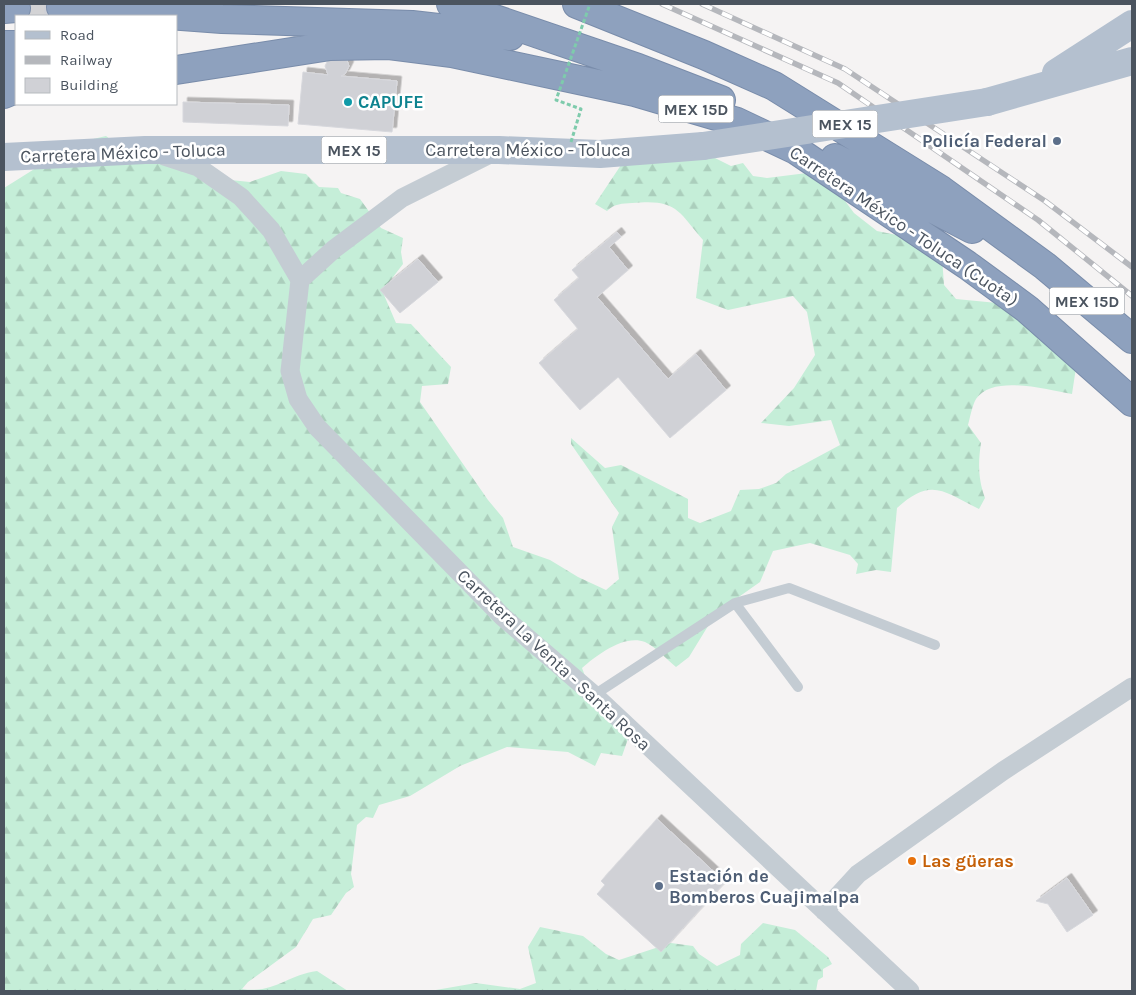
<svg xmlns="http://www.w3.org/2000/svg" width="1136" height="995" font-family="Karla,sans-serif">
<defs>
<pattern id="forest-firs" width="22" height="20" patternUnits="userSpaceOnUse" patternTransform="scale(1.25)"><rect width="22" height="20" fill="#c5eed8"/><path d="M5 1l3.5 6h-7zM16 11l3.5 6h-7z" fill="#abcebc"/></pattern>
<filter id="shadow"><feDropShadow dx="4.5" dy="-4.5" stdDeviation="0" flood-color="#0004"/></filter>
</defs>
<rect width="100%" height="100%" fill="#f5f3f3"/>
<path fill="url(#forest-firs)" d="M106,136l27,21 54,1 43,22 20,2 31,-11 25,3 13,13 19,1 3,5 19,6 21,29 22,10 -2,14 2,12 -13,17 -6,14 12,28 15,1 40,43 -3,17 -26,2 -2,16 68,98 15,18 10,29 37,13 28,17 28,13 13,-11 -7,-52 7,-14 -48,-69v-6l34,30 16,-3 67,34v19l12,5 31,-12 9,-21 19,-1 17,-6 10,-9 54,-29 -9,-25 -42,6 -28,-3 33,-35 21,-33 -8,-43 -14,-16 -65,14 -32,-12 7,-58c-26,-31 -27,-41 -71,-37 -10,1 -17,0 -25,8l-12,-7 32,-48 74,-5 30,15 12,-3 10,13 14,2 40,-5 27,13 20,27 23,18 54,11 11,15 2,28 12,14 63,6 58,56 -5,33c-25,-4 -79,-20 -96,5 -4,7 -6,19 -8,26l13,18c-3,20 -3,36 4,55l-6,11c-36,-18 -48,-32 -82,-1l-6,64 -15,-2 -20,4 2,-10 -8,-9 -40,-12 -37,8 -13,31 -44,31 -27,44 -13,10c-9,-7 -20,-20 -31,-25 -21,-8 -48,13 -63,26l14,37 33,31 -7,20 -21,-3 -6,13 -27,-14 -61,-5 -47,19 -50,30 -31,9 -6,13 -7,-1 -9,8 -6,49 3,13 -8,6 -15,22 -18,4 -17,28 -48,35 -6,7c32,5 45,-14 75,-18l31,20h-344v-803l72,-45z
M763,923l32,7 33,27 4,7 -9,5v8l-5,3 -2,11h-386l46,-8 44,6 16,-6 -8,-36 12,-20 43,9 23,18 13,6 52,-17 22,3 6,8 18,12 23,-11 1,-11z"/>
<path fill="#d0d1d6" stroke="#d7d8dd" filter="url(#shadow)" d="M16,4h45l1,12h-45z
M346,57l3,9 -4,8 -4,2 56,5 -5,51 -94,-8 5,-52 25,3 -3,-9 4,-8z
M183,102l106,3 -1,21 -105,-4z
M617,232l4,5 -12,10 19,23 -31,27 71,82 28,-25 30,36 -56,48 -52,-61 -38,33 -41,-47 39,-34 -24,-29 25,-22 -7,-8z
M418,259l20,23 -38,31 -20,-23z
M657,819l68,63 -64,70 -64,-58 8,-9 -4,-4z
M1067,878l26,37 -26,17 -19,-28 -12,-3z"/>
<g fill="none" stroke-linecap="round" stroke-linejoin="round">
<path stroke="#d3d3d5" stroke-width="28" stroke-dasharray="28 14" stroke-linecap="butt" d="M16,8l45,-1"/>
<defs>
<path id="motorway" d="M451,4l187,64 83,32
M577,4l127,51 70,31 167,104 104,76 87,73
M61,7l161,12 190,6 98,11
M4,9l12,-1
M4,45h12
M4,68l12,1
M176,70l154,-24 59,-1 63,8 183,39 102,30 59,28 171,115 60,44 105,93
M4,94l12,-5
M835,158l137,71"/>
</defs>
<use href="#motorway" stroke="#798caa" stroke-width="30"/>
<path stroke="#c4ccd3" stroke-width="10" d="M735,603l63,84
M594,695l141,-92 54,-15 146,57"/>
<path stroke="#c4ccd3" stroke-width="19" d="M164,156l34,11 43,30 30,33 29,50
M300,280l-10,91 8,28 19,28 186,190 91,78 316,296
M300,280l34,-31 68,-51 92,-46
M824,911l34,-37 145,-103 129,-84"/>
<path stroke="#b4c0cf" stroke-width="28" d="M1056,73l76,-49
M987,102l145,-41
M4,157l141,-7h354l101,4 103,-8"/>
<use href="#motorway" stroke="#8ea1be" stroke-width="28"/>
<defs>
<path id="rail" d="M662,4l176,79 200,137 94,76
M702,4l143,65 200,132 87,66"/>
</defs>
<use href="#rail" stroke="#b5b7bc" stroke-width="5.5"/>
<use href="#rail" stroke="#fff" stroke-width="4" stroke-dasharray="11" stroke-linecap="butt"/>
<path stroke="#7ecbac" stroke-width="3" stroke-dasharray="4 2.5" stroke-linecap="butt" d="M571,142l10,-33 -25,-9 34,-96"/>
<path stroke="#b4c0cf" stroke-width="28" d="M703,146l284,-44"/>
</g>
<circle fill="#0f9aa8" stroke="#fff" stroke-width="2" cx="348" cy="102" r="5"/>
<g fill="#5c6f8a" stroke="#fff" stroke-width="2">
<circle cx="1057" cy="141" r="5"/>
<circle cx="659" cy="886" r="5"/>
</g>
<circle fill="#e8710a" stroke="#fff" stroke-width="2" cx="912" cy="861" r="5"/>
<g text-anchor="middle" stroke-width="5" stroke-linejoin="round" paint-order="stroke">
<g fill="#fff" stroke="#81878f" stroke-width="1">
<rect x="658.5" y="95.5" width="75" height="27" rx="4"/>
<rect x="812.5" y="110.5" width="65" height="27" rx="4"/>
<rect x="321.5" y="136.5" width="65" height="27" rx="4"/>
<rect x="1049.5" y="287.5" width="75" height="27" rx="4"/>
</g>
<g font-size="16" font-weight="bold" fill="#4b545f">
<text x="696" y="115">MEX 15D</text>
<text x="845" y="130">MEX 15</text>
<text x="354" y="156">MEX 15</text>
<text x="1087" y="307">MEX 15D</text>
</g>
<g font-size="18" font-weight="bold" fill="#0d838f" stroke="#fff" text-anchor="start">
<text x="358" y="108">CAPUFE</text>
</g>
<g font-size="18" font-weight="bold" fill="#4e5e75" stroke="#fff" text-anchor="end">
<text x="1047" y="147">Policía Federal</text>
<text x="669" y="882" text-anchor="start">Estación de<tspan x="669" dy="21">Bomberos Cuajimalpa</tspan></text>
</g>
<g font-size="18" fill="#4b545f" stroke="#fff">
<text x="528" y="156">Carretera México - Toluca</text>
<text transform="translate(123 153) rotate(-2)" y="6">Carretera México - Toluca</text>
<text transform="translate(904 226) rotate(34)" y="6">Carretera México - Toluca (Cuota)</text>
<text transform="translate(554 660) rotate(43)" y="6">Carretera La Venta - Santa Rosa</text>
</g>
<g font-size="18" font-weight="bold" fill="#c56008" stroke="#fff" text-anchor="start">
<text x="922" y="867">Las güeras</text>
</g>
</g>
<rect width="1136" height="995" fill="none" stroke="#4b545f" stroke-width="10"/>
<rect x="15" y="15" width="162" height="90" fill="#ffffff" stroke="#b7bbbf"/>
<rect x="25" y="31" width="25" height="8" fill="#b4c0cf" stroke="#b7bbbf"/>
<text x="60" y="40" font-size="15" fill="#4b545f">Road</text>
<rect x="25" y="56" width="25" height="8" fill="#b5b7bc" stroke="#b7bbbf"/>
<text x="60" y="65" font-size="15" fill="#4b545f">Railway</text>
<rect x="25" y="78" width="25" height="15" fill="#d0d1d6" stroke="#b7bbbf"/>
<text x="60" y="90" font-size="15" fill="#4b545f">Building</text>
</svg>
